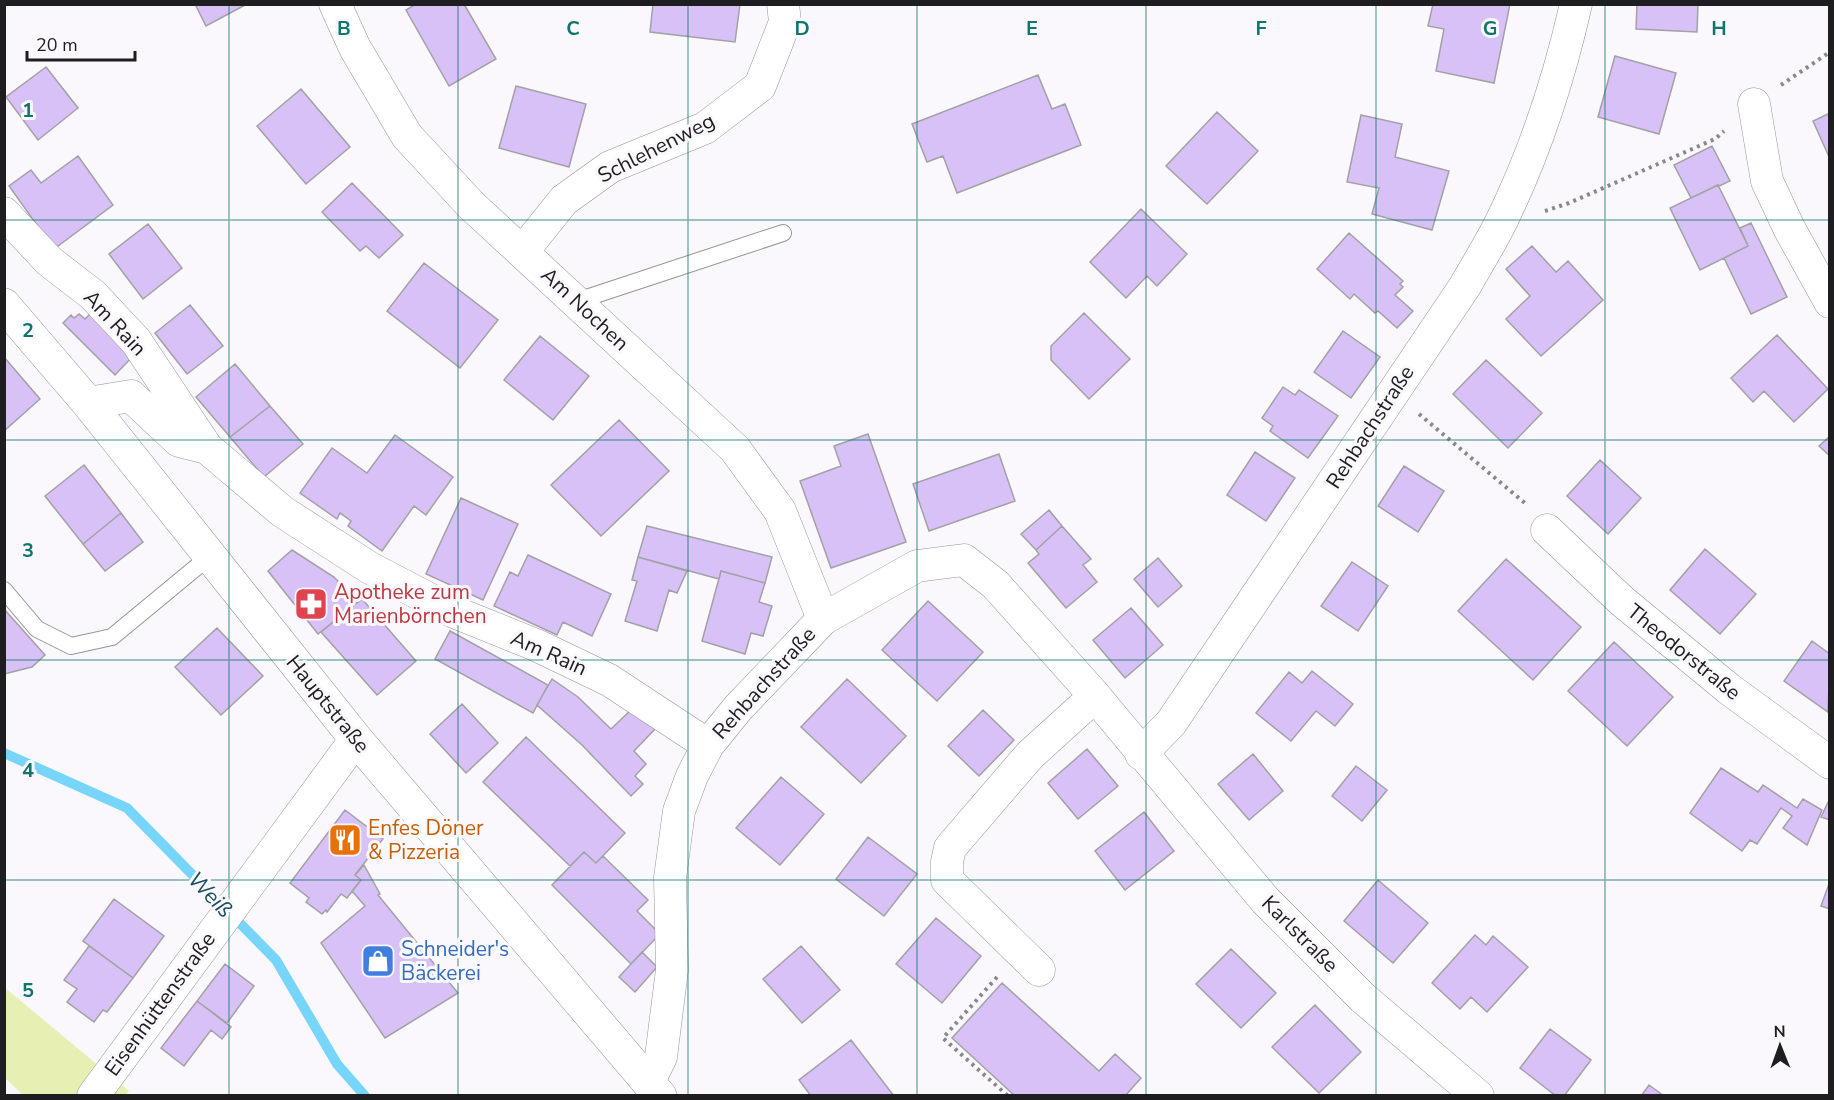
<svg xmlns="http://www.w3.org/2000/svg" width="1834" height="1100" font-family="'Nunito Sans',sans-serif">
<rect width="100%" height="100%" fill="#faf8fd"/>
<path fill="#e7f0b2" d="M4,987l125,104 -4,4h-102l-18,-17z"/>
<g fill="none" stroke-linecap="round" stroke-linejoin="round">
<path stroke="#76d5f9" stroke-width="10" d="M4,753l123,55 149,152 61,104 28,32"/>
</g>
<path fill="#d7c1f7" stroke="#a2a1a5" stroke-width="1.5" d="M195,4h52l-41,22z
M416,4h48l32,55 -47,27 -43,-76z
M653,4h87l-5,38 -85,-10z
M1433,4h77l-16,79 -58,-12 8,-42 -16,-3z
M1637,4h61l-1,28 -61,-3z
M1615,56l61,17 -17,61 -61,-17z
M46,67l32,41 -40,32 -32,-43z
M1038,75l14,34 13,-5 16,41 -124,48 -14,-37 -16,6 -15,-38z
M516,86l70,18 -17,63 -70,-19z
M301,89l49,58 -44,37 -49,-58z
M1217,112l41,39 -51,53 -41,-38z
M1830,113v46l-17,-38z
M1361,115l41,9 -7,33 54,14 -17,59 -60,-16 7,-26 -32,-6z
M1712,146l18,35 -11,5 -1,-1 -27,13 -17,-33z
M78,156l35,49 -59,44 -45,-63 22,-16 10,13z
M352,183l51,52 -24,23 -13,-12 -6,5 -38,-39z
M1718,185l30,61 -48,24 -30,-62z
M1141,209l46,45 -30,32 -10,-10 -21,22 -36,-36z
M1751,223l36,74 -36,17 -27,-56 24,-12 -8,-18z
M148,224l34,44 -39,31 -34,-45z
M1349,233l54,48 -3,3 3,3 -8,8 18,16 -16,17 -19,-17 -3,2 -21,-19 -4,5 -33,-30z
M1532,246l24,26 12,-11 35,39 -62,56 -35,-37 24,-23 -24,-27z
M424,263l74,57 -38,48 -73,-57z
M190,305l33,41 -36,28 -32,-41z
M91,313l43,42 -19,20 -52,-52 8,-8 3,3 5,-4 6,5z
M1084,313l46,46 -41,40 -38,-39v-14z
M1343,331l37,26 -29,41 -37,-26z
M1777,335l51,54 -34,33 -30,-31 -11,11 -22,-24z
M540,336l49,40 -36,44 -49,-40z
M4,357l36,42 -36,32z
M1486,360l56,53 -34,35 -55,-54z
M235,364l35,42 -40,31 -34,-40z
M1283,387l12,8 4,-5 39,26 -30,42 -38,-27 3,-5 -11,-8z
M270,406l33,38 -39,33 -34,-40z
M619,420l50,51 -68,65 -50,-51z
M868,434l38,108 -75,26 -31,-87 41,-15 -7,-20z
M395,435l58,42 -27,38 -12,-9 -32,45 -34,-25 3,-5 -11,-8 -3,6 -37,-26 32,-45 35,25z
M1830,436v20l-11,-10z
M1255,452l40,26 -29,43 -39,-26z
M999,454l16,47 -86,30 -16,-47z
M1600,460l41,38 -33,36 -41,-38z
M84,465l37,48 -38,31 -38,-48z
M1404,466l40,25 -26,41 -40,-26z
M461,498l57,26 -35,76 -57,-26z
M1049,510l13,16 -26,24 -15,-16z
M121,513l22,29 -38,29 -22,-27z
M647,526l125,31 -7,26 -44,-12 -2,8 -81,-22z
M1062,526l29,33 -8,6 14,17 -31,26 -38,-45 11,-9 -3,-4z
M1705,549l51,45 -36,40 -50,-44z
M292,550l42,27 24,25 -40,32 -50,-63z
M528,555l83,39 -19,42 -29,-14 -6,13 -63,-29 16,-34 8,4z
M638,557l49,14 -10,22 -8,-3 -12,41 -32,-10 12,-40 -5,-1z
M1158,558l24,28 -24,21 -24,-28z
M1506,559l75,68 -48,53 -75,-69z
M1352,562l36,24 -30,45 -37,-25z
M721,571l44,12 -6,19 13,4 -9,30 -12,-3 -6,21 -43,-13z
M362,599l54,62 -39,34 -56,-63z
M928,601l55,51 -46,49 -55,-51z
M1131,608l32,37 -38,33 -32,-38z
M4,609l41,46 -13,12 -28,7z
M217,628l46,48 -42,39 -46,-48z
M450,631l98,54 -15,28 -98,-54z
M1812,641l18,13 -2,58 -44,-31z
M1614,642l59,55 -46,49 -59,-55z
M1312,671l41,33 -18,22 -19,-15 -25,30 -35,-28 33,-41 13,11z
M552,679l26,18 33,32 22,-21 22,21 -21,22 12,13 -11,12 8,8 -12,12 -49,-51 -45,-40z
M847,679l59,57 -45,47 -60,-56z
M462,704l36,39 -32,30 -36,-39z
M983,710l31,30 -35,36 -31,-30z
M526,737l99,96 -29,30 -12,-11 -14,14 -87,-84z
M1087,749l31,37 -40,33 -30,-36z
M1253,754l30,37 -34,29 -31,-36z
M1356,766l31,24 -25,31 -30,-25z
M1721,768l37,24 5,-7 34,23 6,-9 19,11 -15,35 -24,-17 9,-12 -11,-8 -24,36 -7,-4 -8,11 -52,-38z
M781,777l43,37 -44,51 -44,-37z
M1830,798v22l-9,-3z
M345,810l38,29 -28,36 6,5 -14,18 -6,-4 -14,18 -1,-2 -4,4 -16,-12 3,-4 -19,-15z
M1144,812l30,39 -49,39 -30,-39z
M868,837l49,37 -33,42 -48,-37z
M584,852l12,11 7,-7 45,44 -11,11 23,23 -29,30 -79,-79z
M364,865l16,29 -2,1 80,98 -73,45 -64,-95 44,-37 -13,-15 9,-11 -6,-5z
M1378,880l50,43 -35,40 -49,-42z
M1830,881v28l-9,-3z
M114,899l50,37 -31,42 -50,-37z
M936,918l45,38 -39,47 -46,-39z
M1475,935l11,10 7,-9 35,31 -41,45 -16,-15 -11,12 -28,-26z
M89,946l44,32 -26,34 -4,-2 -9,12 -27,-20 10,-13 -13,-9z
M801,946l39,44 -38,33 -39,-44z
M1231,949l45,44 -35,35 -45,-44z
M642,952l15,15 -22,25 -16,-15z
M225,964l29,22 -27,37 -30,-22z
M1002,983l97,88 16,-17 26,24 -16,18h-110l-63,-58z
M197,1001l34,26 -9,12 -11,-9 -27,36 -23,-18z
M1315,1005l46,47 -42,41 -47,-46z
M1550,1029l41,31 -27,36h-8l-36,-28z
M851,1040l43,56h-83l-12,-16z
M1649,1085l15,11h-23z"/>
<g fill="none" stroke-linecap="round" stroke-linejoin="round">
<defs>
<path id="service" d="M577,301l206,-68
M4,590l33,39 34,17 41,-9 98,-81"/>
<path id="minor" d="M335,4l20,44 52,88 64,69 264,244 45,62 43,108
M1754,104l13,77 22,47 41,74
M4,213l45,48 44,34 43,46 71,107
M523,251l41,-51 46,-33 95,-39 55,-42 25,-64 -2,-18
M88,403l43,-7 48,45 28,7 76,64 87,56 84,44 82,33 73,35 99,65
M1547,530l75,71 107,88 101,74
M1141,754l30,-31 294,-437c12,-21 25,-42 36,-64 34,-69 58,-143 75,-218
M1039,970l-92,-90v-18l3,-14 80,-93 65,-59
M648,1083l13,-26 11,-87 -2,-92 9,-67 13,-35 16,-31 30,-37 85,-89 94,-53 47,-6 32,25 99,111 170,204 98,98 115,98
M93,1096l263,-357"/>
<path id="secondary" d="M4,305l84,98 268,336 304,357"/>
</defs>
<use href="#service" stroke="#969498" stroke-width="18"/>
<use href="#minor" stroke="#969498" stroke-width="33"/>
<use href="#secondary" stroke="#969498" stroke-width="34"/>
<path stroke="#88878a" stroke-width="4" stroke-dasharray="3 4.5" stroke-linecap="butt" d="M1781,85l49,-33
M1545,211l24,-8 146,-64 9,-8
M1419,414l107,90
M997,977l-54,61 65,58"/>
<use href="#service" stroke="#fff" stroke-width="16"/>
<use href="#minor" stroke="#fff" stroke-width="32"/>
<use href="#secondary" stroke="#fff" stroke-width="33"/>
</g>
<path fill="none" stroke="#0f766e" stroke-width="1.5" stroke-opacity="0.55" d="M229,4v1092M458,4v1092M688,4v1092M917,4v1092M1146,4v1092M1376,4v1092M1605,4v1092M4,220h1826M4,440h1826M4,660h1826M4,880h1826"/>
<defs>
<symbol id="pharmacy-square" viewBox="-11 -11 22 22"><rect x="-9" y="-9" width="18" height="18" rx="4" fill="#e0444e" stroke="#faf8fd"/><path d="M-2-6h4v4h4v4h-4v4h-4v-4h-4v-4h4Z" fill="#fff"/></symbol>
<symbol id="restaurant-square" viewBox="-11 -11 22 22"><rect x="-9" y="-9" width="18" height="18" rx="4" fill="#e8710a" stroke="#faf8fd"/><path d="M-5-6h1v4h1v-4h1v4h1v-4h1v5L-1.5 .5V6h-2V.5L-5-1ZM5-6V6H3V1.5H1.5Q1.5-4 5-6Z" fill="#fff"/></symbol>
<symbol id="shop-square" viewBox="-11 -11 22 22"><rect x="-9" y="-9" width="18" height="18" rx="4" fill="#3f7fe0" stroke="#faf8fd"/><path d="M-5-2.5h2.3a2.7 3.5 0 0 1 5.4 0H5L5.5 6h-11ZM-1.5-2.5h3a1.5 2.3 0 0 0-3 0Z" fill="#fff"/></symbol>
</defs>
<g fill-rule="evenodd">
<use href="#pharmacy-square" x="292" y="585" width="38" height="38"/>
<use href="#restaurant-square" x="326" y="821" width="38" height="38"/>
<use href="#shop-square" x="359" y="942" width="38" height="38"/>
</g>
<g text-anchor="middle" stroke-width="6" stroke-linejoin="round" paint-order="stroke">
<g font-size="21" fill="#1e1d1f" stroke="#faf8fd">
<text transform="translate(656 148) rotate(-27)" y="7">Schlehenweg</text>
<text transform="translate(585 309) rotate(43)" y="7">Am Nochen</text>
<text transform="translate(115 323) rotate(47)" y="7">Am Rain</text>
<text transform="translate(1370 427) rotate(-57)" y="7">Rehbachstraße</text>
<text transform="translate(1684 652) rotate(39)" y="7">Theodorstraße</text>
<text transform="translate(549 653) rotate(24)" y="7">Am Rain</text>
<text transform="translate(764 683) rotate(-48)" y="7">Rehbachstraße</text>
<text transform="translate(328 704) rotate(51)" y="7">Hauptstraße</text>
<text transform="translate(1300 934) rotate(45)" y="7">Karlstraße</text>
<text transform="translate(160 1004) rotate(-54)" y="7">Eisenhüttenstraße</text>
</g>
<g font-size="21" fill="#be3a42" stroke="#faf8fd" text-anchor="start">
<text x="334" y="599">Apotheke zum<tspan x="334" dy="24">Marienbörnchen</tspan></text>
</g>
<g font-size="21" fill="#c56008" stroke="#faf8fd" text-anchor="start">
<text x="368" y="835">Enfes Döner<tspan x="368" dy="24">&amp; Pizzeria</tspan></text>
</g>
<g font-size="21" fill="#366cbe" stroke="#faf8fd" text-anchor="start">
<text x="401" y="956">Schneider's<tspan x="401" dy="24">Bäckerei</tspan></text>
</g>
<g font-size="22" font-style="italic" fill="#184f62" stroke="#faf8fd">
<text transform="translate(211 894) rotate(46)" y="8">Weiß</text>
</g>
</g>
<g font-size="20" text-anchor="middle" font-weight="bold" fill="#0f766e" stroke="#faf8fd" stroke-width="6" stroke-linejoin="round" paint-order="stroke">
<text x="344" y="35">B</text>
<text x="573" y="35">C</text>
<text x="802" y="35">D</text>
<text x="1032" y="35">E</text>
<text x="1261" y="35">F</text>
<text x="1490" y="35">G</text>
<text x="1719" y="35">H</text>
<text x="28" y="117">1</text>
<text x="28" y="337">2</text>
<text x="28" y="557">3</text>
<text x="28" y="777">4</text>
<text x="28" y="997">5</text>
</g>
<rect width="1834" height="1100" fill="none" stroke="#1e1d1f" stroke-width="12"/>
<g transform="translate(1780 1046) rotate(359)" stroke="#faf8fd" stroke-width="4.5" paint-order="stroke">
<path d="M0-4.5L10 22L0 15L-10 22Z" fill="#1e1d1f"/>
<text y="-9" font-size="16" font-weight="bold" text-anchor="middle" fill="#1e1d1f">N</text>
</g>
<path d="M27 51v9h108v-9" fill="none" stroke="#1e1d1f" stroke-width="3"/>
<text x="36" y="51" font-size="18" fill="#1e1d1f" stroke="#faf8fd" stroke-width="4.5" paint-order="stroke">20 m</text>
</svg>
